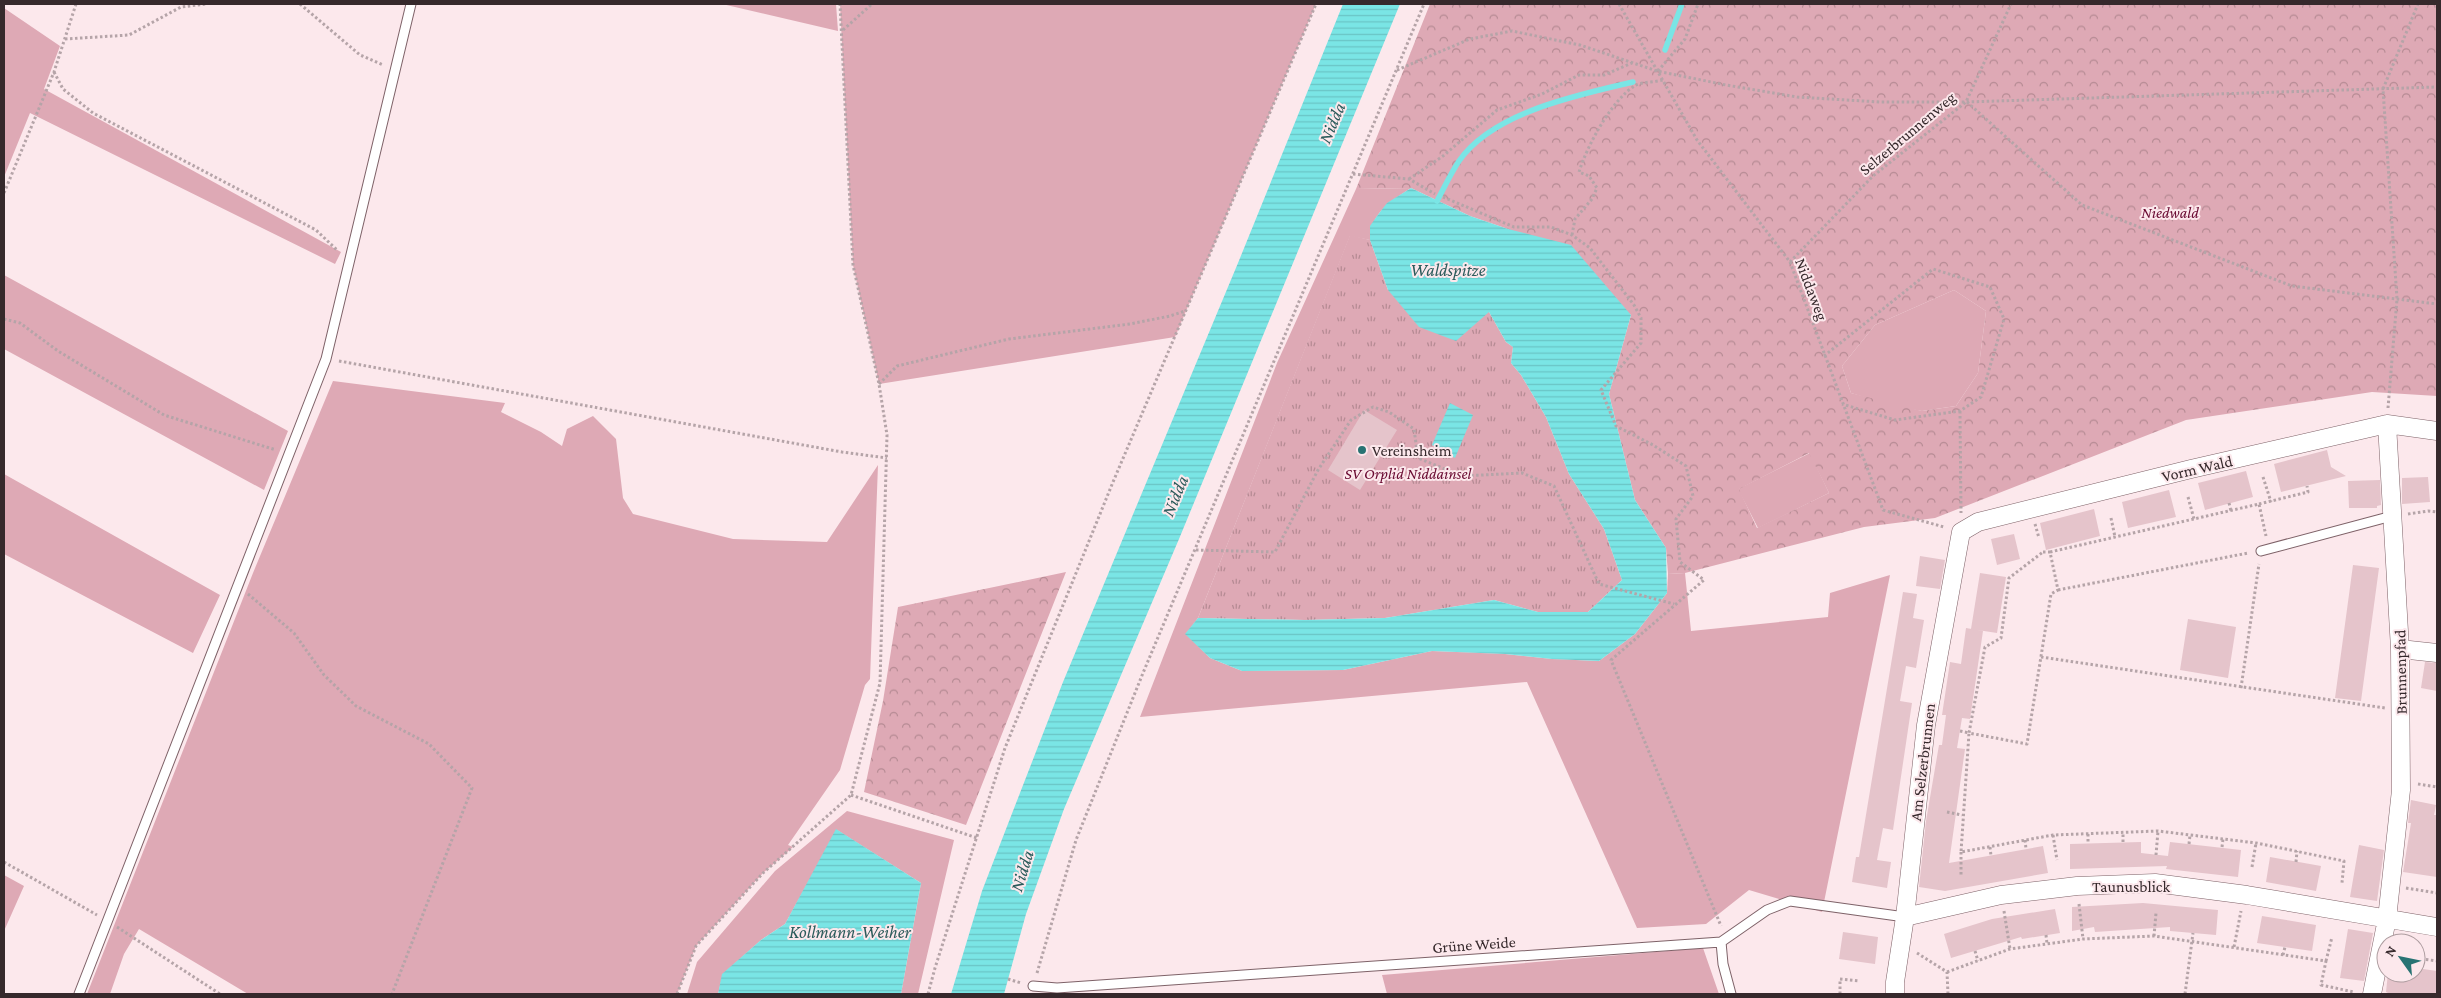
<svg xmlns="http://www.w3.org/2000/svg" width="2441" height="998" font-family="'Crimson Pro',serif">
<defs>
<pattern id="forest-crowns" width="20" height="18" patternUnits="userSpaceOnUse" patternTransform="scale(1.25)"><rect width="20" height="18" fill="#dea9b5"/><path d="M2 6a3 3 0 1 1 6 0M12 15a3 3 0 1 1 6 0" fill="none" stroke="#b58a93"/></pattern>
<pattern id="park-tufts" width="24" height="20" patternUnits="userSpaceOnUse" patternTransform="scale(1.25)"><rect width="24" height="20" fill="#dea9b5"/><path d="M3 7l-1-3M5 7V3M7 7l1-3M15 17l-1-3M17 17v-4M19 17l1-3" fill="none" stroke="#b58a93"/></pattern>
<pattern id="water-rules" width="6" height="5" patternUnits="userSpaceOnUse" patternTransform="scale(1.25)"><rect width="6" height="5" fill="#7ae5e5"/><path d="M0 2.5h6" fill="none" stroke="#6ac4c5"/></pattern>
</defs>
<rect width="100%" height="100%" fill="#fce8ec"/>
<path fill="#dea9b5" d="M722,4h114l2,27z
M840,4h476l-141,333 -296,47 -26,-119z
M4,8l56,38 -16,43 297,163 -6,12 -305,-151 -26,64z
M1411,188c-22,14 -40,25 -41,52l-20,-4 -152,382 -12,16 24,24 32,13 101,-1 89,-19 73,3 47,5 47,2 36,-27 32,-41 1,-19 17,-1 6,58 137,-14 2,-24 60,-18 -68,337 -73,-22 -43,34 -69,4 -110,-246 -387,35 137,-354 79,-174z
M4,275l284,156 -24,59 -260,-141z
M1954,290l32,21 -8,62 -22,33 -34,5 -29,-5 -42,-13 -9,-27 33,-41z
M333,381l172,22 -4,9 40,20 21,14 5,-17 26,-13 23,23 7,59 10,16 100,25 94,3 51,-77 -8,214 -5,6 -25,85 -52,75 5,2 -30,26 -67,73 -19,48h-429l-109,-65 -15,25 -14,40h-23l166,-421z
M1810,453l19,40 -71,35 -20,-39z
M4,474l216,121 -27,58 -189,-99z
M847,811l107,29 -36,154h-17l20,-111 -84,-53 -52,94 -24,16 -38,34 -5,20h-31l10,-32 78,-91z
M4,875l20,11 -20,45z
M1703,948l16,46h-332l-5,-19z"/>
<path fill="url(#forest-crowns)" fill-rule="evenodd" d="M1430,4h1007v392l-65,-4 -186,28 -251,98 -71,9 -179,46 -17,1 -2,-26 -31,-48 -26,-106 22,-79 -123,-86 -38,-13 -59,-28 -55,1zM1954,290l32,21 -8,62 -22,33 -34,5 -71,-18 -9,-27 33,-41zM1809,453l20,40 -72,35 -18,-39z
M1066,572l-100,253 -102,-33 19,-91 15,-94z"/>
<path fill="url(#park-tufts)" d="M1350,235l20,5 18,50 101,22 17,30 7,5 -2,16 10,12 25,42 23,57 35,55 18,51 -34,32h-50l-44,-12 -109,18 -80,2 -107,-2z"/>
<path fill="url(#water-rules)" d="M1343,4h57l-221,535 -115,270 -38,105 -22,80h-53l31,-103 81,-209 175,-419z
M1411,188l59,28 38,13 63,16 60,70 -22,79 26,106 31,48 1,45 -32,41 -36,27 -47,-2 -47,-5 -73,-3 -89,19 -101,1 -32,-13 -25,-24 13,-16 107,2 80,-2 109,-18 44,12h50l34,-32 -18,-51 -35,-55 -23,-57 -25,-42 -10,-12 2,-16 -7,-5 -17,-30 -33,29 -37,-14 -31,-37 -18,-50v-14l7,-10 10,-13z
M1450,403l23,12 -18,43 -23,-13z
M836,829l85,54 -20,111h-183l4,-20 39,-34 24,-16z"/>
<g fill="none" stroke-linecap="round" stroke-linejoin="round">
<path stroke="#7ae5e5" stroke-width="5.5" d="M1665,50l17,-46
M1437,201c7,-13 14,-28 22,-40 34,-49 119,-66 174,-79"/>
</g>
<path fill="#e5c4cb" d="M1364,410l33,20 -37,60 -32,-20z
M2327,450l4,17 15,9 -65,16 -7,-28z
M2246,471l7,26 -48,13 -7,-27z
M2428,477l2,25 -28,2v-26z
M2380,480l1,25 -4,1v2h-28l-1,-27z
M2169,490l7,27 -48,11 -6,-26z
M2094,509l6,27 -54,14 -6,-27z
M2014,534l6,25 -23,6 -6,-26z
M1920,556l25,4 -5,29 -24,-3z
M2353,565l26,3 -18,133 -26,-3z
M1980,573l26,4 -9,56 -26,-4z
M1903,592l14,2 -4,24 11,2 -8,48 -10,-2 -6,35 12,2 -19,127 -10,-2 -6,32 14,2 -4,26 -35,-6 4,-25h3z
M2188,619l48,8 -8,51 -48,-8z
M1966,628l17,3 -13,88 -8,-1 -5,30 8,1 -16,114 94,-17 5,27 -103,18 -26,-4 7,-66 13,-76h3l4,-30h-4l8,-53 11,2z
M2425,662l12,1v28l-16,-3z
M2411,800l25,5 -2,10h3v62l-34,-5 8,-49h-3z
M2141,842v11l27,3 2,-14 71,8 -3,27 -72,-8 1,-3 -97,3v-25z
M2359,845l25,5 -7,51 -27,-4z
M2270,857l51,9 -5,25 -50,-9z
M2143,903l75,7 -2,25 -46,-4v-4l-75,5 -1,-5 -22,4v-24z
M2055,909l5,24 -38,6 -1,-2 -70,21 -7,-24 48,-15z
M2262,916l54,9 -4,26 -55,-8z
M2348,929l25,4 -9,48 -24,-3z
M1843,932l35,5 -3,27 -36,-5z
M2416,968l21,3v23h-47l-4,-2 2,-19h28z"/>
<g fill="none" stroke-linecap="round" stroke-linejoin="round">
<defs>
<path id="lane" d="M2261,551l131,-35
M1721,942l2,22 8,30
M1033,986l24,2 664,-46 46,-32 23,-9 115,16
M79,994l247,-635 85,-355"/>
<path id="street" d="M2400,649l37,4
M1905,917l96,-22 76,-9 78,-3 92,12 190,32
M1895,994v-12l10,-65 21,-192 35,-193 17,-10 213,-53 196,-45 50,7
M2372,994l15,-75 14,-129 -1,-141 -13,-225"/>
</defs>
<use href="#lane" stroke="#7e6268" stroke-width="11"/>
<use href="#street" stroke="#7e6268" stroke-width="19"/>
<path stroke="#b5a4a8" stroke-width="3" stroke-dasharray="2.5 2.5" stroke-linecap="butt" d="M300,4l60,51 23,10
M1619,4l78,136 93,122 93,248 61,17
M843,30l29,-26
M65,39l64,-4 52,-28 25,-3
M1397,70l73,-31 42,-8 68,14 77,26 69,14 71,12 83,5h86l471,-15
M1658,71l27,-32 13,-35
M54,72l9,17 30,24 223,117 22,21
M1967,102l115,103 210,81 145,18
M1353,174l56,5 26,15
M1409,179l34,-23 54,-46 45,-16 37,-19h25l28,-12
M4,193l50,-121 22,-68
M1443,197l71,30h37l21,8 18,13 44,57 7,13v25l-40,47 15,36 37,19 33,21 7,30 -17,23 4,43 24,18 -93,80 110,266
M1572,235l3,-16 17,-20 5,-11 -8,-12 -10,-4c8,-26 33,-73 57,-87 7,-3 19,-3 27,-5
M1790,262l83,-86 93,-74 45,-98
M4,319l16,4 38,28 106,64 112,35
M1824,356l109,-87 57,18 14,32 -23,78 -21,14 -65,9 -53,-16
M339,361l503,91 45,6
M879,384l18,-18 112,-27 121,-15 40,-8 15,-5
M2388,408l9,-109 -14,-210 35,-85
M1960,411l1,102
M2263,477l8,25
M2188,497l6,22
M2229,503l2,8
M2259,504l49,-12 -1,-6
M2408,514l20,-3 9,1
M2111,518l4,19
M2035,524l4,14
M1196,550l79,2 43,-82 33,-50 22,-13 16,5 25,17 4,29 44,18 60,-3 32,13 45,98 75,20
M2043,552h7l8,38 -7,4 -24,150 -58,-11 16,-86 16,-9 8,-60z
M2050,552l209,-48 7,32
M2058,590l190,-37
M248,594l46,39 30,42 32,31 73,38 43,44 -80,206
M2041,657l344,51
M2241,688l18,-124
M1960,731l9,2 -8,119 92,-17 105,-4 98,12 88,18 -2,22
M2418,784l19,3
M851,795l126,43
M1947,812l15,3
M2088,834v9
M2053,835l4,25
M2025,840l1,9
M2123,842v-10
M2189,844l1,-9
M1990,847l1,9
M2222,847l1,-8
M1961,852v25
M2156,855l2,-24
M4,862l93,53
M2296,862l1,-11
M2252,867l4,-24
M2406,888l31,5
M2079,904l4,35
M2004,911l6,38
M117,927l103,67
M2046,935l1,9
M2154,936l2,-23
M2234,947l7,-36
M1975,951l3,10
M1917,953l30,19 1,22
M2283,955l2,-8
M2416,958l21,3
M2326,961l6,-24
M1947,972l63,-23 73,-10 71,-3 172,25 -5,24 33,7
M1037,973l39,-133 67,-167 281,-669
M1008,979l13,4
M677,994l19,-48 67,-73 88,-78 29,-112 7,-248 -8,-51 -26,-119 -13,-261
M928,994l7,-26 70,-220 108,-266 203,-478
M1840,994v-15l19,2
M2185,994l8,-61"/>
<use href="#lane" stroke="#fff" stroke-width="9"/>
<use href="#street" stroke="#fff" stroke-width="18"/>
</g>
<circle fill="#287373" stroke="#fce8ec" stroke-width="2" cx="1362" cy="450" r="5"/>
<g text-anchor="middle" stroke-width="4" stroke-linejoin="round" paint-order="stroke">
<g font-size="16" fill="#36292c" stroke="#fce8ec">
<text transform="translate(1907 133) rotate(-40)" y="6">Selzerbrunnenweg</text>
<text transform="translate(1812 289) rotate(69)" y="6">Niddaweg</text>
<text transform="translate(2197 468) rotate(-13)" y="6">Vorm Wald</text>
<text transform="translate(2400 672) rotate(-91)" y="6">Brunnenpfad</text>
<text transform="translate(1922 762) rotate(-83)" y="6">Am Selzerbrunnen</text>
<text x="2131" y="892">Taunusblick</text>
<text transform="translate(1474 944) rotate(-4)" y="6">Grüne Weide</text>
</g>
<g font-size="16" font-style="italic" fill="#690931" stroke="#fce8ec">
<text x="2170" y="218">Niedwald</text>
<text x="1408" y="479">SV Orplid Niddainsel</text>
</g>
<g font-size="16" fill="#36292c" stroke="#fce8ec" text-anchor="start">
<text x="1372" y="456">Vereinsheim</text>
</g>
<g font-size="18" font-style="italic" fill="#2b5b5b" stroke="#fce8ec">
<text transform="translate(1332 123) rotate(-67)" y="6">Nidda</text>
<text x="1448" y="276">Waldspitze</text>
<text transform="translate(1175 496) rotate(-67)" y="6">Nidda</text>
<text transform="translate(1022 871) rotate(-73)" y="6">Nidda</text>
<text x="850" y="938">Kollmann-Weiher</text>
</g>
</g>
<rect width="2441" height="998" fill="none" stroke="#36292c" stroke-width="10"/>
<g transform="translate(2401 958) rotate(303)"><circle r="24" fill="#fce8ec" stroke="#ad9c9f"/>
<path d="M0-4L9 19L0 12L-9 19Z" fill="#287373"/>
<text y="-8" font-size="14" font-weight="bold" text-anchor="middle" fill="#36292c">N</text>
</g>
</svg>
